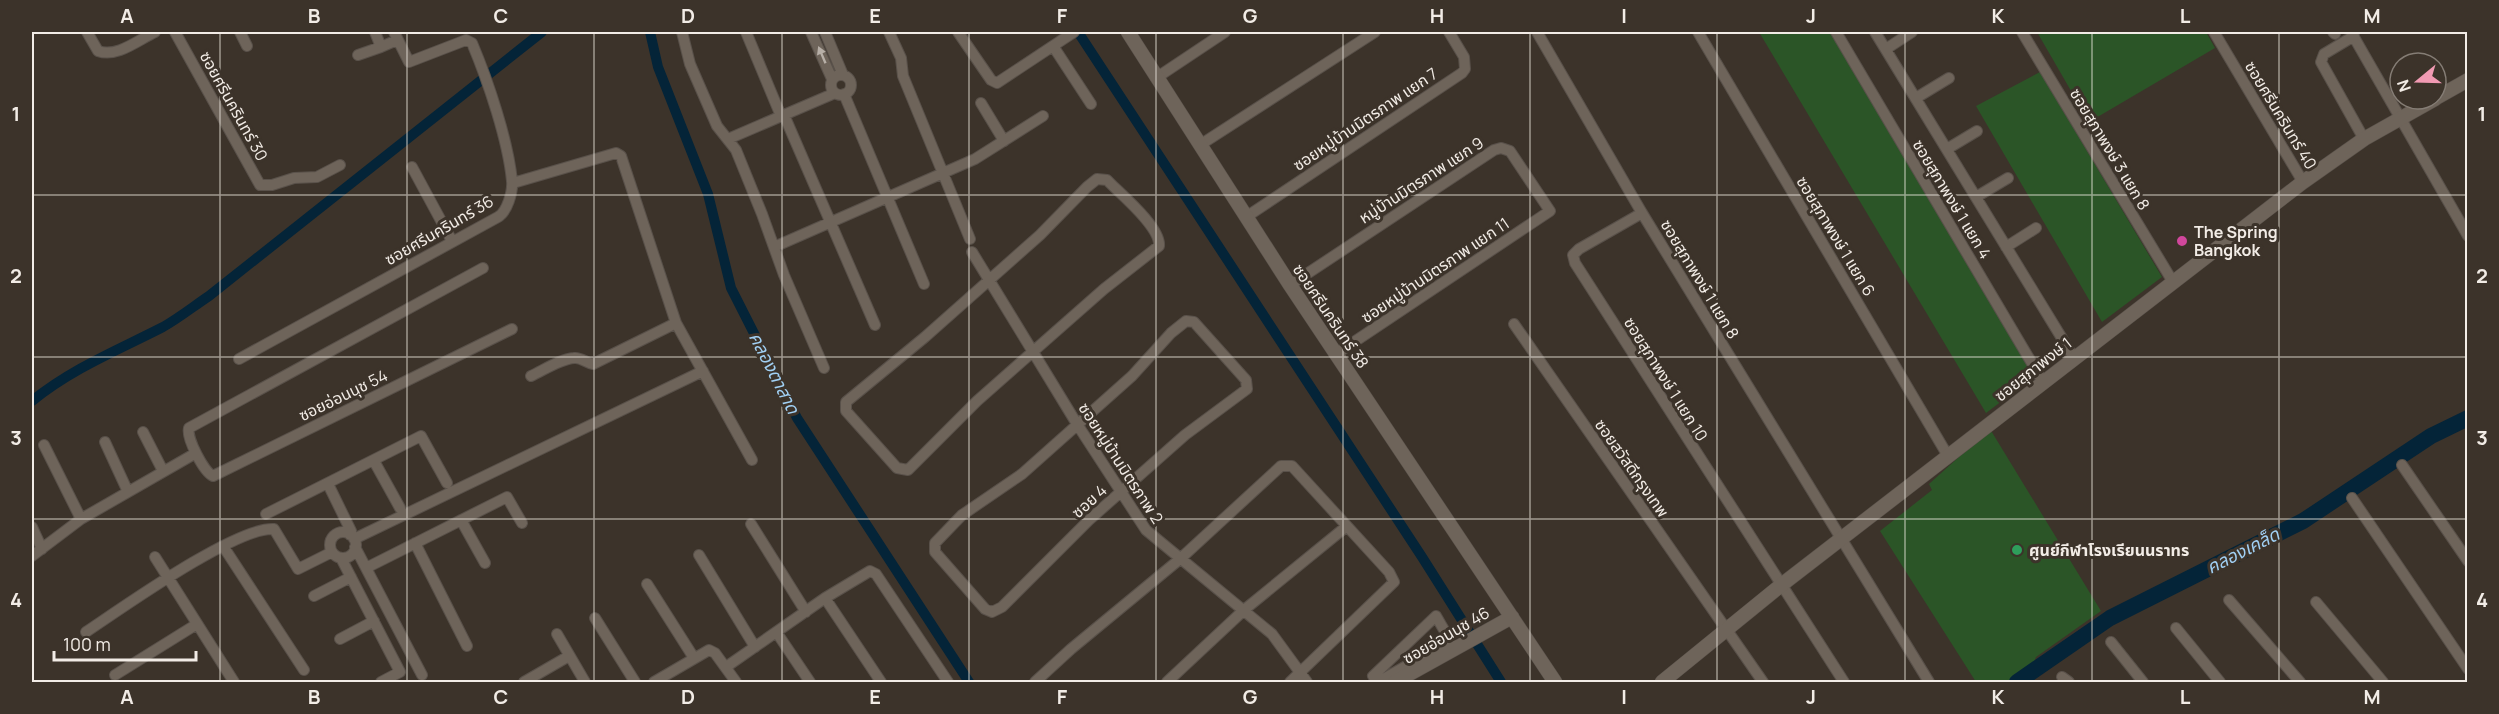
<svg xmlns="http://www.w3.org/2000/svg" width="2499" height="714" font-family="Manrope,'Noto Sans Thai',sans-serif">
<rect width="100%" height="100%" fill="#3c332a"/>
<path fill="#2b5527" d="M1759,32h72l204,344 -49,37z
M2037,32h169l9,16 -126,74z
M2040,72l122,205 -60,45 -126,-216z
M1990,429l111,182 -65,46c-11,29 -33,25 -60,25l-96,-151 52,-41 -3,-6z"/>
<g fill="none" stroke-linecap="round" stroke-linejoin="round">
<path stroke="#042438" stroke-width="10" d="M650,32l8,35 50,127 23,94 66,130 172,264
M1078,32l344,525 79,125
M32,401c41,-33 84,-50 131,-74 16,-9 31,-21 46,-31l333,-264"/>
<path stroke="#042438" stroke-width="16" d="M2017,682l93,-64 193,-97 128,-85 37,-18"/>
<defs>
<path id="minor" d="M87,32l11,19c19,7 40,-11 57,-19
M175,32l85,153h12l22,-7 23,-1 23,-12
M240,32l7,14
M375,32l6,15 16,-7
M682,32l8,32 27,62 19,24 26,64 22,61 40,93
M746,32l35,84
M811,32l21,47
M825,32l18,43
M889,32l12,26 2,18 67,163
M958,32l33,48 6,3 77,-51
M1537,32l105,181 287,469
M1698,32l250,424
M1836,32l207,350
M1875,32l199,326
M2022,32l151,250
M2214,32l89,150
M2333,32l2,2
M2351,32l117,204
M2354,36l-30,18 -3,8 43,77
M1053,46l38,58
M1886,49l26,-17
M358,55l23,-8
M831 85a10 10 0 1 1 20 0a10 10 0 1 1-20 0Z
M1156,78l69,-46
M844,94l80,190
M1916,98l33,-20
M981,103l23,38
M784,115l91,210
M728,139l107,-46
M1200,145l175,-113
M1947,149l30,-18
M412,167l40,74
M1097,179l10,1 3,3c13,13 51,45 49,63l-55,43 -127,112 -69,69 -11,-2 -51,-57v-9l79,-65 115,-102 47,-48z
M513,183l103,-30 5,3 55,167 76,137
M1976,197l32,-19
M1642,213l-63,36 -6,6 2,8 269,419
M1246,217l216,-144 3,-4 -1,-12 -15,-25
M774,247l201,-88 68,-43
M2006,247l30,-19
M972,252l105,172 69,106 126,104 35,48
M483,268l-294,160c-3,10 15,44 24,48l299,-147
M1290,285l204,-135 7,-2 9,3 40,60 -214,143
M1186,321l8,1 52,58 1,9 -62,46 -96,85 -87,87 -10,5 -7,-3 -50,-57v-9l27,-28 60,-41 110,-98 39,-43z
M1514,324l249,358
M239,359l259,-142c9,-5 15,-25 14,-36 -4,-41 -24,-100 -40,-138l-6,-3 -57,22 -15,-30
M531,376c13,-6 29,-17 43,-18 7,-1 12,5 19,6l83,-41
M143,432l20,39
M105,442l23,50
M44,445l37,74
M374,461l26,47
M2402,465l66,96
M328,484l23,47 -1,4
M2352,498l116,171
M266,514l155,-78 26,47
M461,520l24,43
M751,524l55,88
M32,527l10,22
M330 545a13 13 0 1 1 26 0a13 13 0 1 1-26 0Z
M354,539l349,-168
M415,543l52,103
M223,546l81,124
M355,547l67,128
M699,555l56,92
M32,556l49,-37 115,-66
M155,557l79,125
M341,558l59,114 -19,10
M366,568l141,-71 15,26
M647,584l47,74
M314,596l37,-19
M825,598l56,84
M2229,600l71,82
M2316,602l67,80
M595,618l40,64
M2176,628l44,54
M86,632c36,-24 151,-106 188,-103l24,40 34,-17
M777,633l33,49
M557,634l28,48
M340,639l34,-18
M2111,642l32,40
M726,667l99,-69 45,-27 6,3 72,108
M115,675l82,-51
M2062,677l7,5
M524,682l45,-26
M654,682l55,-32 6,3 21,29
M1035,682l36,-33 109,-90 101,-93h11l97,106 5,10 -104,100
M1167,682l77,-72 103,-84
M1377,682l-4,-6 63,-60 19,33
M1378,682l72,-41"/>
<path id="tertiary" d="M1128,32l162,253 265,397
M2436,98l32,-18
M1395,682l117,-65
M1662,682l118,-96 523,-404 61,-43 71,-40"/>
</defs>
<use href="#minor" stroke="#59514a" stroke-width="12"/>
<use href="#tertiary" stroke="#59514a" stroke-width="15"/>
<use href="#minor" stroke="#6e645a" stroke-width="10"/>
<use href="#tertiary" stroke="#6e645a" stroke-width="14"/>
</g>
<defs><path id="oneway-solid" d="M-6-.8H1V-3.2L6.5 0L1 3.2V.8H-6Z" transform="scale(1.5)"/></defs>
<use fill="#b7afa7" href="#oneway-solid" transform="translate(822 55) rotate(-113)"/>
<path fill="none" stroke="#f2ece6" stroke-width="1.5" stroke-opacity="0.55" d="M220,32v650M407,32v650M594,32v650M782,32v650M969,32v650M1156,32v650M1343,32v650M1530,32v650M1717,32v650M1905,32v650M2092,32v650M2279,32v650M32,195h2436M32,357h2436M32,519h2436"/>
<circle fill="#d1479c" stroke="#3c332a" stroke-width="2" cx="2182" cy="241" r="6"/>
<circle fill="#2e9e5b" stroke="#3c332a" stroke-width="2" cx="2017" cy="550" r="6"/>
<g text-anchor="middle" stroke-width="6" stroke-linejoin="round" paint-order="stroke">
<g font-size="16" fill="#f2ece6" stroke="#3c332a">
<text transform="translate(234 106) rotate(61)" y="6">ซอยศรีนครินทร์ 30</text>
<text transform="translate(2281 115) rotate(59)" y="6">ซอยศรีนครินทร์ 40</text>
<text transform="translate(1365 119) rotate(-34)" y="6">ซอยหมู่บ้านมิตรภาพ แยก 7</text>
<text transform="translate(2110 149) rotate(59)" y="6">ซอยสุภาพงษ์ 3 แยก 8</text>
<text transform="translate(1421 180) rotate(-33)" y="6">หมู่บ้านมิตรภาพ แยก 9</text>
<text transform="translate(1952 199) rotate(59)" y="6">ซอยสุภาพงษ์ 1 แยก 4</text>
<text transform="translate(439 230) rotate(-30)" y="6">ซอยศรีนครินทร์ 36</text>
<text transform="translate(1836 236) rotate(59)" y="6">ซอยสุภาพงษ์ 1 แยก 6</text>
<text transform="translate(1435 270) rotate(-34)" y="6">ซอยหมู่บ้านมิตรภาพ แยก 11</text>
<text transform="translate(1700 279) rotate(59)" y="6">ซอยสุภาพงษ์ 1 แยก 8</text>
<text transform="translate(1331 316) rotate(56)" y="6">ซอยศรีนครินทร์ 38</text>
<text transform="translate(2033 369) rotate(-38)" y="6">ซอยสุภาพงษ์ 1</text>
<text transform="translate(1666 379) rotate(58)" y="6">ซอยสุภาพงษ์ 1 แยก 10</text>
<text transform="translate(343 395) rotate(-26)" y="6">ซอยอ่อนนุช 54</text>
<text transform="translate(1121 463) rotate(57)" y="6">ซอยหมู่บ้านมิตรภาพ 2</text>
<text transform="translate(1632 468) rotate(55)" y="6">ซอยสวัสดีกรุงเทพ</text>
<text transform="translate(1089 501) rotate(-42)" y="6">ซอย 4</text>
<text transform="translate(1446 635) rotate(-30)" y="6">ซอยอ่อนนุช 46</text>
</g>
<g font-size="16" font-weight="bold" fill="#f2ece6" stroke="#3c332a" text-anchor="start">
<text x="2194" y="238">The Spring<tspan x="2194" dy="18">Bangkok</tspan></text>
<text x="2029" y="556">ศูนย์กีฬาโรงเรียนนราทร</text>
</g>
<g font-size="18" font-style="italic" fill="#a1d0f4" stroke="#3c332a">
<text transform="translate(774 373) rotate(63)" y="6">คลองตาสาด</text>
<text transform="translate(2243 551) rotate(-27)" y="6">คลองเคล็ด</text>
</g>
</g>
<rect width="2499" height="714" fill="none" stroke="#3c332a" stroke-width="66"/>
<g transform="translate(2418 81) rotate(251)"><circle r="28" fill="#3c332a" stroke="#857d75" stroke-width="1.5"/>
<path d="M0-4.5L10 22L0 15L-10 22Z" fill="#f19ab3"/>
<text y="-9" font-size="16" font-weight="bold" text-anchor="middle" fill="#f2ece6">N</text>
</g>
<path d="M54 651v9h142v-9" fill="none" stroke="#f2ece6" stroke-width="3"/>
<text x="63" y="651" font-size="18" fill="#f2ece6" stroke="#3c332a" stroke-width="4.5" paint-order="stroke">100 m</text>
<rect x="33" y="33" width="2433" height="648" fill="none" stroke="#f2ece6" stroke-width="2"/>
<g font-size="20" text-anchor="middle" font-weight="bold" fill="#f2ece6">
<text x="127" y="23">A</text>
<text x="314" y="23">B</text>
<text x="501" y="23">C</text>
<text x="688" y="23">D</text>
<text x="875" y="23">E</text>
<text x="1062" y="23">F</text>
<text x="1250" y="23">G</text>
<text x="1437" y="23">H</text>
<text x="1624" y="23">I</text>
<text x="1811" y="23">J</text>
<text x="1998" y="23">K</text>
<text x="2185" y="23">L</text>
<text x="2372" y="23">M</text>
<text x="16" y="121">1</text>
<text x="2482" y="121">1</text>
<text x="16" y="283">2</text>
<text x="2482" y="283">2</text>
<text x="16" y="445">3</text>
<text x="2482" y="445">3</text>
<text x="16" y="607">4</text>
<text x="2482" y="607">4</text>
<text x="127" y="704">A</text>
<text x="314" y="704">B</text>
<text x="501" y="704">C</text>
<text x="688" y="704">D</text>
<text x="875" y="704">E</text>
<text x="1062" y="704">F</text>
<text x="1250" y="704">G</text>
<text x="1437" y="704">H</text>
<text x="1624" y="704">I</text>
<text x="1811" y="704">J</text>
<text x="1998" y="704">K</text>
<text x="2185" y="704">L</text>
<text x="2372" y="704">M</text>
</g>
</svg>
